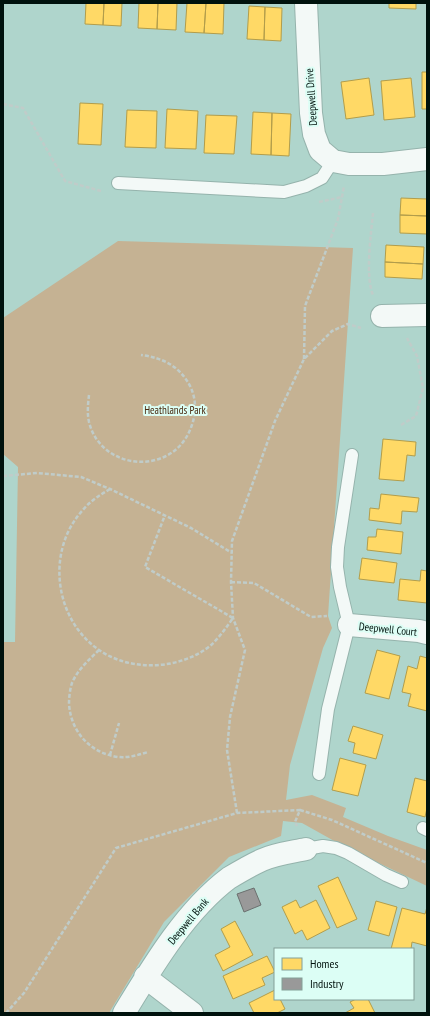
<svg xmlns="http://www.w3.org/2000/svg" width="430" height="1016" font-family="'PT Sans Narrow',sans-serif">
<rect width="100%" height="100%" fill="#afd5cc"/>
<path fill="#c5b293" d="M118,241l235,7 -25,368 4,12 -9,20 -33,117 -4,35 26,-5 34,13 -3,9 45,19 39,14v36l-82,-39 -43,-24 -19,-2 -2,15 -52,21 -65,65 -55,91h-106v-371h12l3,-175 -15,-13v-136z"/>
<path fill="#ffd966" stroke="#b29d4b" d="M86,3h18l-1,22 -18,-1z
M104,3h18l-1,23 -18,-1z
M139,3h19l-1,26 -19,-1z
M158,3h19l-1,27 -19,-1z
M187,3h19l-2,30 -19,-1z
M206,3h18l-1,31 -19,-1z
M389,3h27v6l-27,-1z
M249,6l16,1 -1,33 -17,-1z
M265,7l17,1 -1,33 -17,-1z
M422,72h5v37h-5z
M369,78l5,37 -28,4 -5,-37z
M411,78l4,39 -31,3 -3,-39z
M80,103l23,1 -2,41 -23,-1z
M167,109l31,2 -2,38 -31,-1z
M127,110l30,1 -1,37 -31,-1z
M253,112l19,1 -1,42 -20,-1z
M272,113l19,1 -2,42 -18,-1z
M206,115l31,1 -3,38 -30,-1z
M401,198l26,1v17l-27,-1z
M400,215l27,1v18l-27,-1z
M386,245l38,2 -1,17 -38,-2z
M385,262l38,2 -1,15 -37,-2z
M383,439l33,3 -1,14 -8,-1 -3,26 -25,-2z
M381,494l38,4 -2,14 -15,-1 -1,13 -32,-4 1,-12 9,1z
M377,529l26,3 -2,22 -34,-4 1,-13h8z
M362,558l35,5 -3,20 -35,-4z
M421,570l6,1v32l-29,-3 2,-21 20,2z
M377,650l23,6 -11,43 -24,-6z
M420,656l7,2v53l-19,-5 3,-12 -9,-2 6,-26 9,3z
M353,726l30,9 -7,24 -23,-6 2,-10 -7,-2z
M340,758l26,7 -8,31 -26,-6z
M415,778l12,3v27l-2,9 -18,-5z
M338,877l19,42 -20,9 -19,-42z
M296,900l4,8 16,-8 14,28 -23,12 -5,-10 -7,4 -13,-27z
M376,901l21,6 -8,29 -21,-6z
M427,907v39l-15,-4 -1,7h-20l11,-41 23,6z
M235,921l18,34 -30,16 -8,-16 15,-8 -9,-18z
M267,956l8,16 -13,6 3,7 -32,14 -10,-23z
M275,990v9h5l5,10 -8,4h-23l-5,-10z
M356,999h12l7,14h-30l9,-5 -4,-6z"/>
<path fill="#999" stroke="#6b706f" d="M254,888l7,17 -17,7 -7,-18z"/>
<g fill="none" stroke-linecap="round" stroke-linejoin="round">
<defs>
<path id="lane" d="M118,183l166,9 22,-6 16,-8 11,-17
M319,774l9,-65 21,-84 -9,-38 -3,-20 1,-20 14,-92
M423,828l4,2
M306,849l17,-3 13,2 12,5 38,22 16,7"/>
<path id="street" d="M306,3l5,110 3,21 6,16 13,11 16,3h34l44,-5
M382,316l45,-1
M349,625l70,6 8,2
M145,977l47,36
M124,1013c28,-46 61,-102 105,-135 10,-6 22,-13 33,-18 13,-6 30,-8 44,-11"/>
</defs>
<use href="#lane" stroke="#95b3ac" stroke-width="14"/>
<use href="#street" stroke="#95b3ac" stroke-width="24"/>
<path stroke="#c0ccc9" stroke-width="2.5" stroke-dasharray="4 2" stroke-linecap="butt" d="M3,104l20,4 42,73 36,10
M319,202l23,-5
M373,213c-2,21 -8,63 0,82
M304,359l1,-53 33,-87 6,-33
M89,395c-1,9 -2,18 0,27 12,49 82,54 101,8 6,-14 7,-28 1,-42 -10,-21 -27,-30 -50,-33
M401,425l15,-9 7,-28 -6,-32 -10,-18
M3,476l34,-3 44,4 29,12 81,39 41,25
M110,489c-10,6 -20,12 -28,22 -36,40 -28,108 17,139 32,22 80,20 111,-4 9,-8 16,-18 23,-28l-88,-51 20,-52
M231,582l23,1 57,34 16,-1
M99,650c-10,10 -21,19 -27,33 -2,6 -3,14 -3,21 2,28 21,49 49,53 11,1 20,-2 30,-5
M110,755l9,-32
M300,810l32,10 95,43
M237,813l-10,-63 3,-33 15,-67 -12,-32 -2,-36 1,-41 43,-120 29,-62 28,-28 16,-7 13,4
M6,1013l18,-20 92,-145 121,-35 63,-3 -5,12 2,4"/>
<use href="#lane" stroke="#f3f9f7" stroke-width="12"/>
<use href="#street" stroke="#f3f9f7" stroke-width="22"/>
</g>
<g text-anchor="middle" stroke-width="4" stroke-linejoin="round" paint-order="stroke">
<g font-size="11" fill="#00120d" stroke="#dcfef5">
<text transform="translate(311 97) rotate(-94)" y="4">Deepwell Drive</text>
<text transform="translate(388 629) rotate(6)" y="4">Deepwell Court</text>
<text transform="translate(188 921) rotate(-50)" y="4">Deepwell Bank</text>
</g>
<g font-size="11" fill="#47280e" stroke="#dcfef5">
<text x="175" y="414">Heathlands Park</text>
</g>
</g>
<rect width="430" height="1016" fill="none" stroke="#00120d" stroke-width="8"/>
<rect x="274" y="948" width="140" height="52" fill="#dcfef5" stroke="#84a098"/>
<rect x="282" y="958" width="20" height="12" fill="#ffd966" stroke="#84a098"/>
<text x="310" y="968" font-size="12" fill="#00120d">Homes</text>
<rect x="282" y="978" width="20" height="12" fill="#999999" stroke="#84a098"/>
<text x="310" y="988" font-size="12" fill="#00120d">Industry</text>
</svg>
